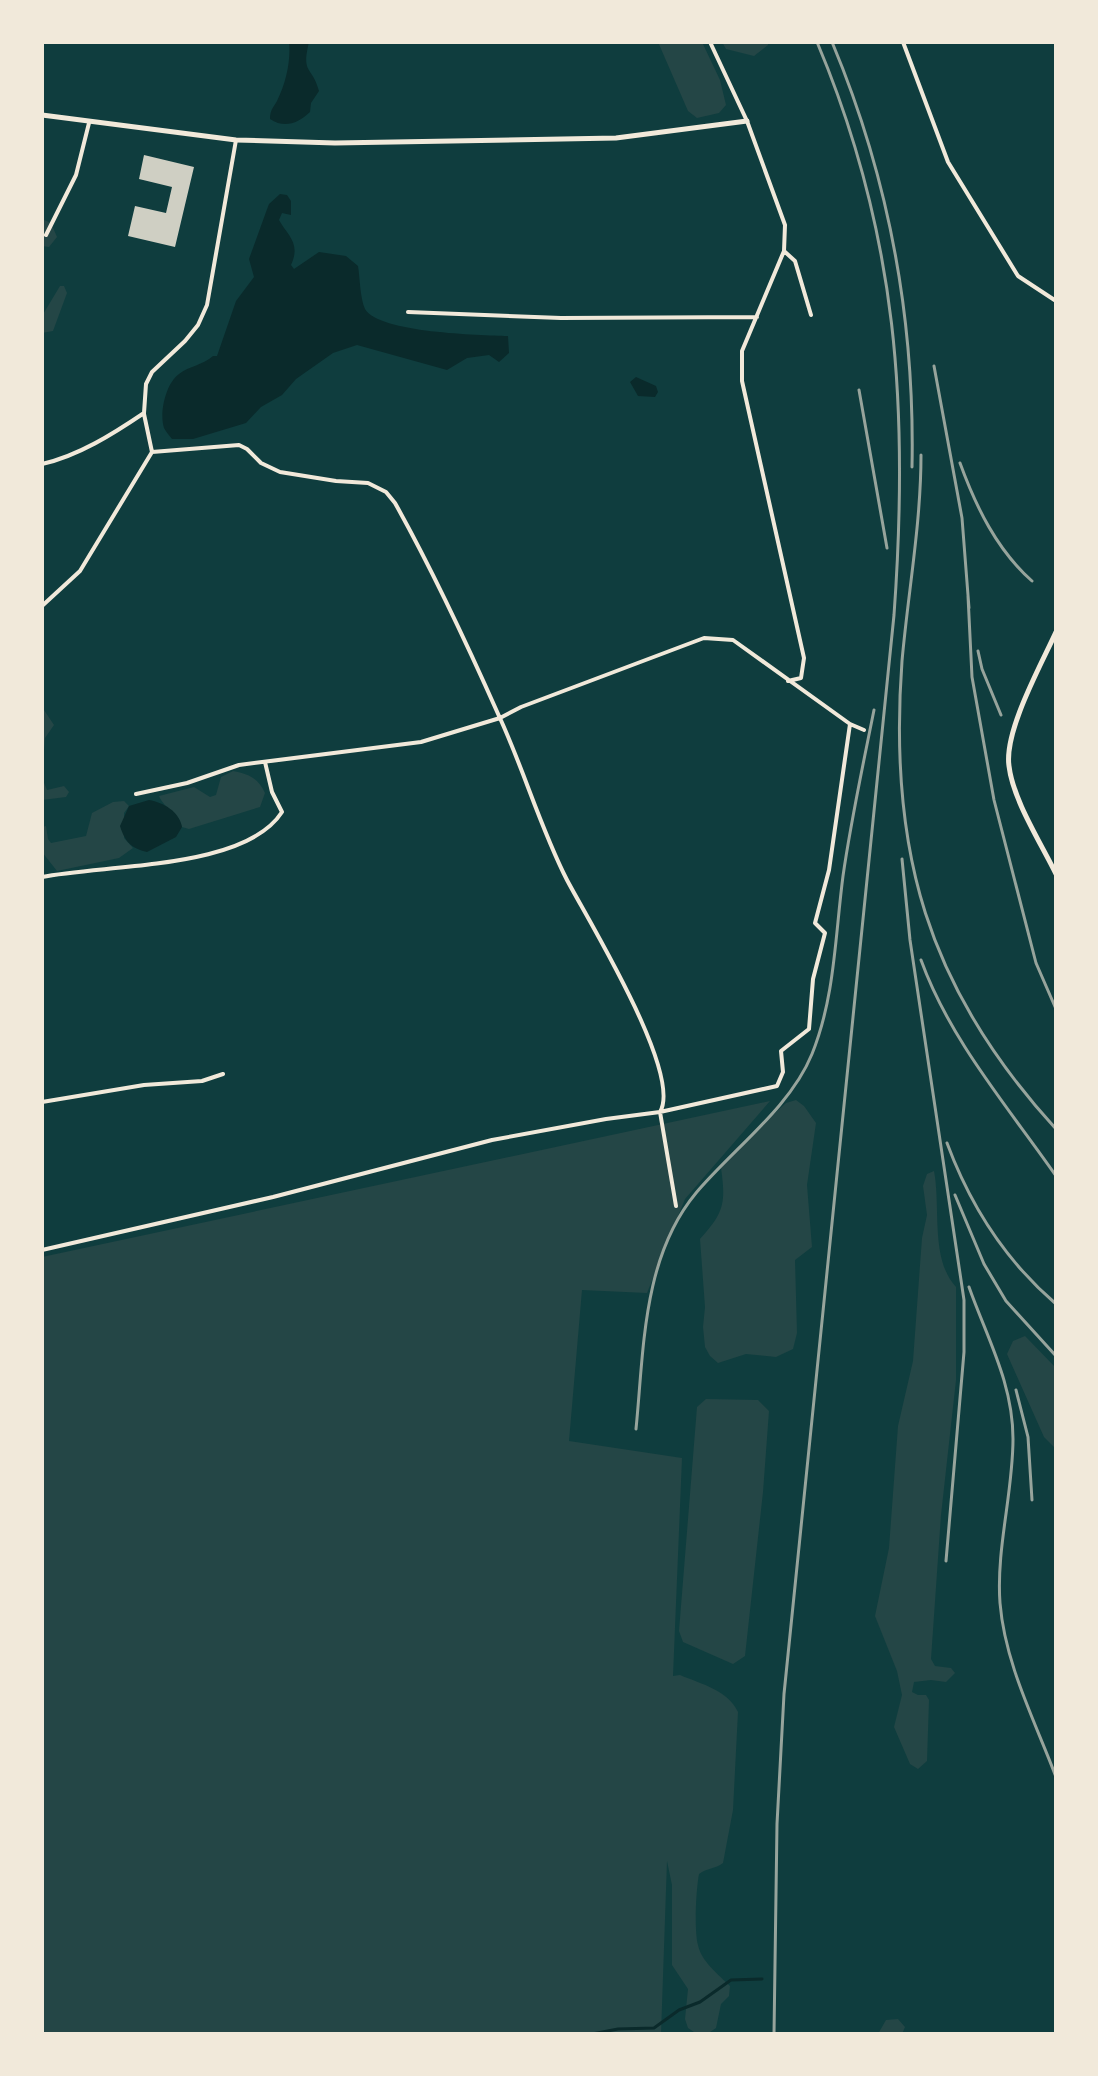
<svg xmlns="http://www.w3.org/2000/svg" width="1098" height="2076" font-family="'PT Sans',sans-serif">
<rect width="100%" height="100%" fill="#0f3d3e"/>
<path fill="#244646" d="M658,42h44l18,38 6,25 -7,8 -22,5 -9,-7z
M722,42h46v3l-14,11 -28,-7z
M42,219l9,4 6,14 -8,10 -7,-1z
M60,286h4l3,7 -14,38 -11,2v-17z
M42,707l12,18 -9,13 -3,36z
M233,771c16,3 25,7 32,22l-5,14 -71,22 -7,-2c-3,-15 -17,-17 -23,-31l35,-9 16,10 6,-2 5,-18z
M42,778l5,12 17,-4 5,6 -3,5 -24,3z
M124,801l5,5 -5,7v25l9,10 -14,10 -62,13 -15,-19v-25l4,-1 2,13 3,4 35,-7 6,-23 21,-11z
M796,1100l8,6 12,17 -9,62 5,62 -17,13 2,73 -4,16 -17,8 -30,-3 -28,9 -8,-7 -5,-9 -2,-20 2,-20 -5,-68c24,-26 26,-36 21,-71l14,-19 51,-46z
M770,1101l-85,98 -38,94 -65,-3 -13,151 113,17 -9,218 7,-1c21,9 48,15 58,37l-5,98 -10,53c-8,6 -16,5 -24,11 -3,16 -5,56 -1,71 3,16 20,29 32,41l-1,10 -8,8 -5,24 -9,6h-10l-9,-6 -3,-9 3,-30 -16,-24v-80l-5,-24 -6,173h-619v-777z
M934,1171c7,36 -4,88 22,116v93l-15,135 -10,144 4,7 16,2 4,5 -9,9 -15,-2 -17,2 -2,10 6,3h8l3,5 -2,61 -9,8 -8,-5 -16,-37 8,-32 -5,-24 -22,-55 14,-68 9,-122 15,-65 9,-123 5,-23 -4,-29 4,-12z
M1025,1336l31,32v81l-12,-12 -37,-83 6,-13z
M706,1399l52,1 11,11 -6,81 -18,164 -12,8 -50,-22 -4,-11 18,-224z
M898,2019l7,8 -3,7h-24l8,-14z"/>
<path fill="#0a2a2b" d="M289,42h20c-8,33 3,23 10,49l-8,12 -1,9c-12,11 -25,17 -40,7 0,-9 3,-11 7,-18 9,-18 14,-40 12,-59z
M280,194l7,1 4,6v14l-9,-2 -3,7c9,16 22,23 12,45l3,4 25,-17 27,4 12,10c2,12 2,32 7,43 14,24 115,26 143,27l1,17 -10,9 -10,-7 -22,3 -20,12 -90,-25 -24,8 -37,26 -14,16 -21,12 -15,16 -53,16h-21c-3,-4 -6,-7 -8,-11 -5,-15 2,-45 15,-54 10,-8 24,-9 34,-18h4l19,-55 18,-24 -5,-18 17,-47 3,-8z
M636,377l20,9 2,6 -3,5 -17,-1 -8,-14z
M149,800c15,3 30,11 33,27l-6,10 -29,15c-16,-4 -22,-10 -27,-26l9,-20z"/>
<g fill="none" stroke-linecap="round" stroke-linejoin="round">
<path stroke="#0a2a2b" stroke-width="3" d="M592,2034l26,-5 36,-1 25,-18 21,-8 31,-22 31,-1"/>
</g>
<path fill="#cfcfc3" d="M144,155l50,12 -19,80 -47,-11 7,-30 31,7 6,-26 -33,-8z"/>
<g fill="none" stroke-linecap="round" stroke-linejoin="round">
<path stroke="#f1e9da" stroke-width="4" d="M710,42l37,79 38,104 -1,26 -42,100v30l62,277 -3,20 -13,3
M903,42l45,120 70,114 38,25
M46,235l30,-60 13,-52
M784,251l11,10 16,54
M408,312l153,6 196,-1
M152,452l87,-7 8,4 14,14 19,9 56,9 32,2 18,9 9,11c38,68 72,141 104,213 25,54 41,111 68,164 21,40 116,194 93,232l16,94
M42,464c36,-8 71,-30 102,-51l2,-29 6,-12 33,-31 13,-16 9,-20 29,-165
M42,606l38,-35 72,-119 -8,-38
M136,794l51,-11 52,-18 182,-23 79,-24 21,-11 183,-69 29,2 117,84 14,6
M42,877c63,-13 203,-7 240,-65l-10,-20 -7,-30
M42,1102l102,-17 58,-4 21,-7
M42,1250l231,-53 219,-57 114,-21 54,-7 117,-26 6,-14 -2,-21 28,-22 4,-50 12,-46 -10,-10 14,-53 21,-146"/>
<path stroke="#f1e9da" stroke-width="5" d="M42,115l194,25 99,3 281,-5 131,-17
M1056,632c-15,33 -52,99 -47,134 4,34 32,77 47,108"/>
<path stroke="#97a49c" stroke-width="3" d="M832,42c57,136 83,278 80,425
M934,366l28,152 7,90
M859,390l28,158
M921,455c0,69 -13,138 -19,206 -14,189 25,327 154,468
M960,463c16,44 37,87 72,118
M968,596l4,81 22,123 42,163 20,46
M978,651l4,18 19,46
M902,859l8,81 54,360v52l-18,209
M921,960c29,80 87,147 135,216
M947,1143c23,62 59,118 109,161
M955,1195l29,69 22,37 50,55
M969,1287c18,51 44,96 44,152 0,54 -17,110 -13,164 5,61 35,118 56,174
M1016,1390l12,47 4,63
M636,1429c8,-79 6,-171 60,-236 37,-44 94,-85 116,-139 23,-57 23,-117 31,-178 8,-56 20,-111 31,-166
M774,2034l3,-210 7,-130 110,-1079c15,-206 4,-381 -77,-573"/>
</g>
<rect width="1098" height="2076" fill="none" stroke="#f1e9da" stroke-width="88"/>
</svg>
